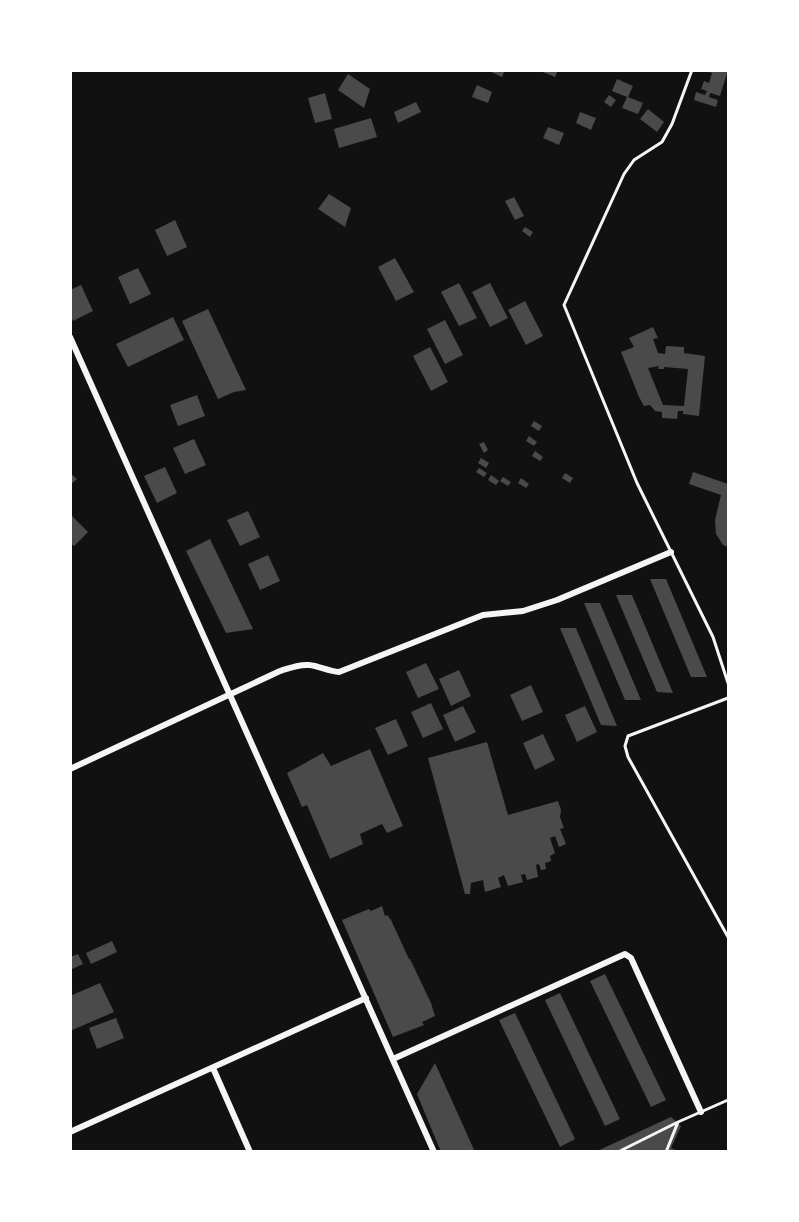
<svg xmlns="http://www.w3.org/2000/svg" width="799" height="1222" font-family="'Alegreya Sans',sans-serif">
<rect width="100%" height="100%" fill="#111"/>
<path fill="#4a4a4a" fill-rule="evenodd" d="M487,70h18l-3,7z
M538,70h20l-3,7z
M705,70h23l-8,26 -10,-3 -1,4 9,3 -2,7 -22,-7 2,-8 9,3 2,-4 -6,-2 3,-8 5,2 3,-10z
M348,74l22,15 -6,19 -26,-18z
M617,79l16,7 -5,11 15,6 -5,11 -16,-6 5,-11 -15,-6z
M477,85l15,7 -4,11 -16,-6z
M325,93l7,26 -17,4 -7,-25z
M609,95l7,5 -5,7 -7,-5z
M416,102l5,10 -23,11 -4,-11z
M648,109l16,13 -7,10 -17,-13z
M580,112l16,6 -5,12 -15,-7z
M371,118l6,19 -38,11 -5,-19z
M548,127l16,6 -5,12 -16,-7z
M329,194l22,14 -6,19 -27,-18z
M514,197l10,19 -9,4 -10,-19z
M175,220l12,27 -20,9 -12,-26z
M525,227l8,5 -3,5 -8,-6z
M395,258l19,34 -18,9 -18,-34z
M138,268l13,26 -21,10 -12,-27z
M459,283l18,35 -18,8 -18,-34z
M490,283l18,35 -18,9 -18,-35z
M81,285l12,26 -20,10 -3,-6v-25z
M525,301l18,35 -17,9 -18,-35z
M208,309l38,81 -12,2 -16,7 -36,-78z
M173,317l11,23 -56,27 -12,-23z
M445,320l18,35 -18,9 -18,-35z
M653,327l5,11 -5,1 5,14 7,1 1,-8 18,1v6l21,3 -6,60 -16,-2v-3h-5l-1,8 -15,-1v-6l-7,-1 -5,-6 -6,1 -5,-9 -18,-45 13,-5 -5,-9zM659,366l-1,3h6v-2l24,2 -4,37 -21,-1 -15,-37z
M430,347l18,35 -17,9 -18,-35z
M197,395l8,21 -27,10 -8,-21z
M534,421l8,5 -3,5 -8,-5z
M529,436l8,6 -3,4 -8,-5z
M194,439l12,26 -21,9 -12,-26z
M484,442l4,8 -4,3 -5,-9z
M535,451l8,6 -3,4 -8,-5z
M481,458l8,5 -3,5 -8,-5z
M165,467l12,26 -20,10 -13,-27z
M479,468l8,5 -3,4 -8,-5z
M693,472l35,12v63l-5,-2 -7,-11 -1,-14 6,-25 -32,-11z
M70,473l7,6 -7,6z
M565,473l8,5 -3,5 -8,-5z
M491,475l8,6 -3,4 -8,-5z
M503,477l8,5 -3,4 -8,-5z
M521,478l8,6 -3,4 -8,-5z
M248,511l12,26 -20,9 -13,-26z
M70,514l18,18 -14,14 -4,-3z
M210,539l43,90 -27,4 -40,-82z
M268,555l12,26 -20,9 -12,-26z
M650,579h16l41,98h-16z
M616,595h16l41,98 -16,-1z
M584,603h16l41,97h-16z
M560,628h16l41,98 -16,-1z
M426,663l13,26 -21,9 -12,-26z
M459,670l12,26 -20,10 -12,-27z
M531,685l12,27 -21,9 -12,-26z
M431,703l12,26 -20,9 -12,-26z
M463,706l13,26 -21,10 -12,-27z
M585,706l12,26 -20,10 -12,-27z
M396,719l12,27 -20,9 -13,-27z
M543,734l12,26 -20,10 -12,-27z
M487,742l21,73 50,-14 3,9 -1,7 4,11 -4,1 6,15 -7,3 -4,-11 -5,2 5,15 -5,3 1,5 -6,2 1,6 -5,1 -2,-6 -3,1 2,12 -11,3 -2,-6 -4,1 2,7 -15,4 -4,-11 -6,3 3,9 -16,5 -2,-12 -12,3 -1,11h-5l-37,-136z
M370,749l33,77 -16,7 -5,-9 -22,10 3,10 -33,15 -23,-54 -5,2 -15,-34 36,-20 8,13z
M382,906l3,10 2,-1 4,5 18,39h1l21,44 4,13 -13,6 2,3 -31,12 -51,-117 27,-11 2,2z
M112,941l5,11 -26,12 -5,-11z
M78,954l5,10 -13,6v-13z
M605,974l61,126 -15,7 -61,-126z
M100,983l14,29 -44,19v-35z
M560,993l60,126 -15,7 -60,-126z
M515,1013l60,126 -15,8 -61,-127z
M116,1018l8,20 -27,11 -8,-21z
M435,1063l40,89h-34l-24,-58z
M671,1117l10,9 -10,22 10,4h-86z"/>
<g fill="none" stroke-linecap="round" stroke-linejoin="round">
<path stroke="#f5f5f5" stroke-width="3" d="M692,70l-20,54 -10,18 -28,18 -10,14 -60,131 73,178 76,154 15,46
M728,698l-100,38 -3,10 3,11 100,180
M618,1152l60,-30
M666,1152l12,-30 50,-22"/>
<path stroke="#f5f5f5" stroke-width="6" d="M70,337l364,815
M70,769l210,-98c9,-3 19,-7 29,-6 10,1 19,6 30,7l144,-57 40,-4 34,-11 114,-48
M393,1059l232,-105 6,4 70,154
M213,1068l37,84
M70,1132l296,-134"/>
</g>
<rect width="799" height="1222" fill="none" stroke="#ffffff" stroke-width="144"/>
</svg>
